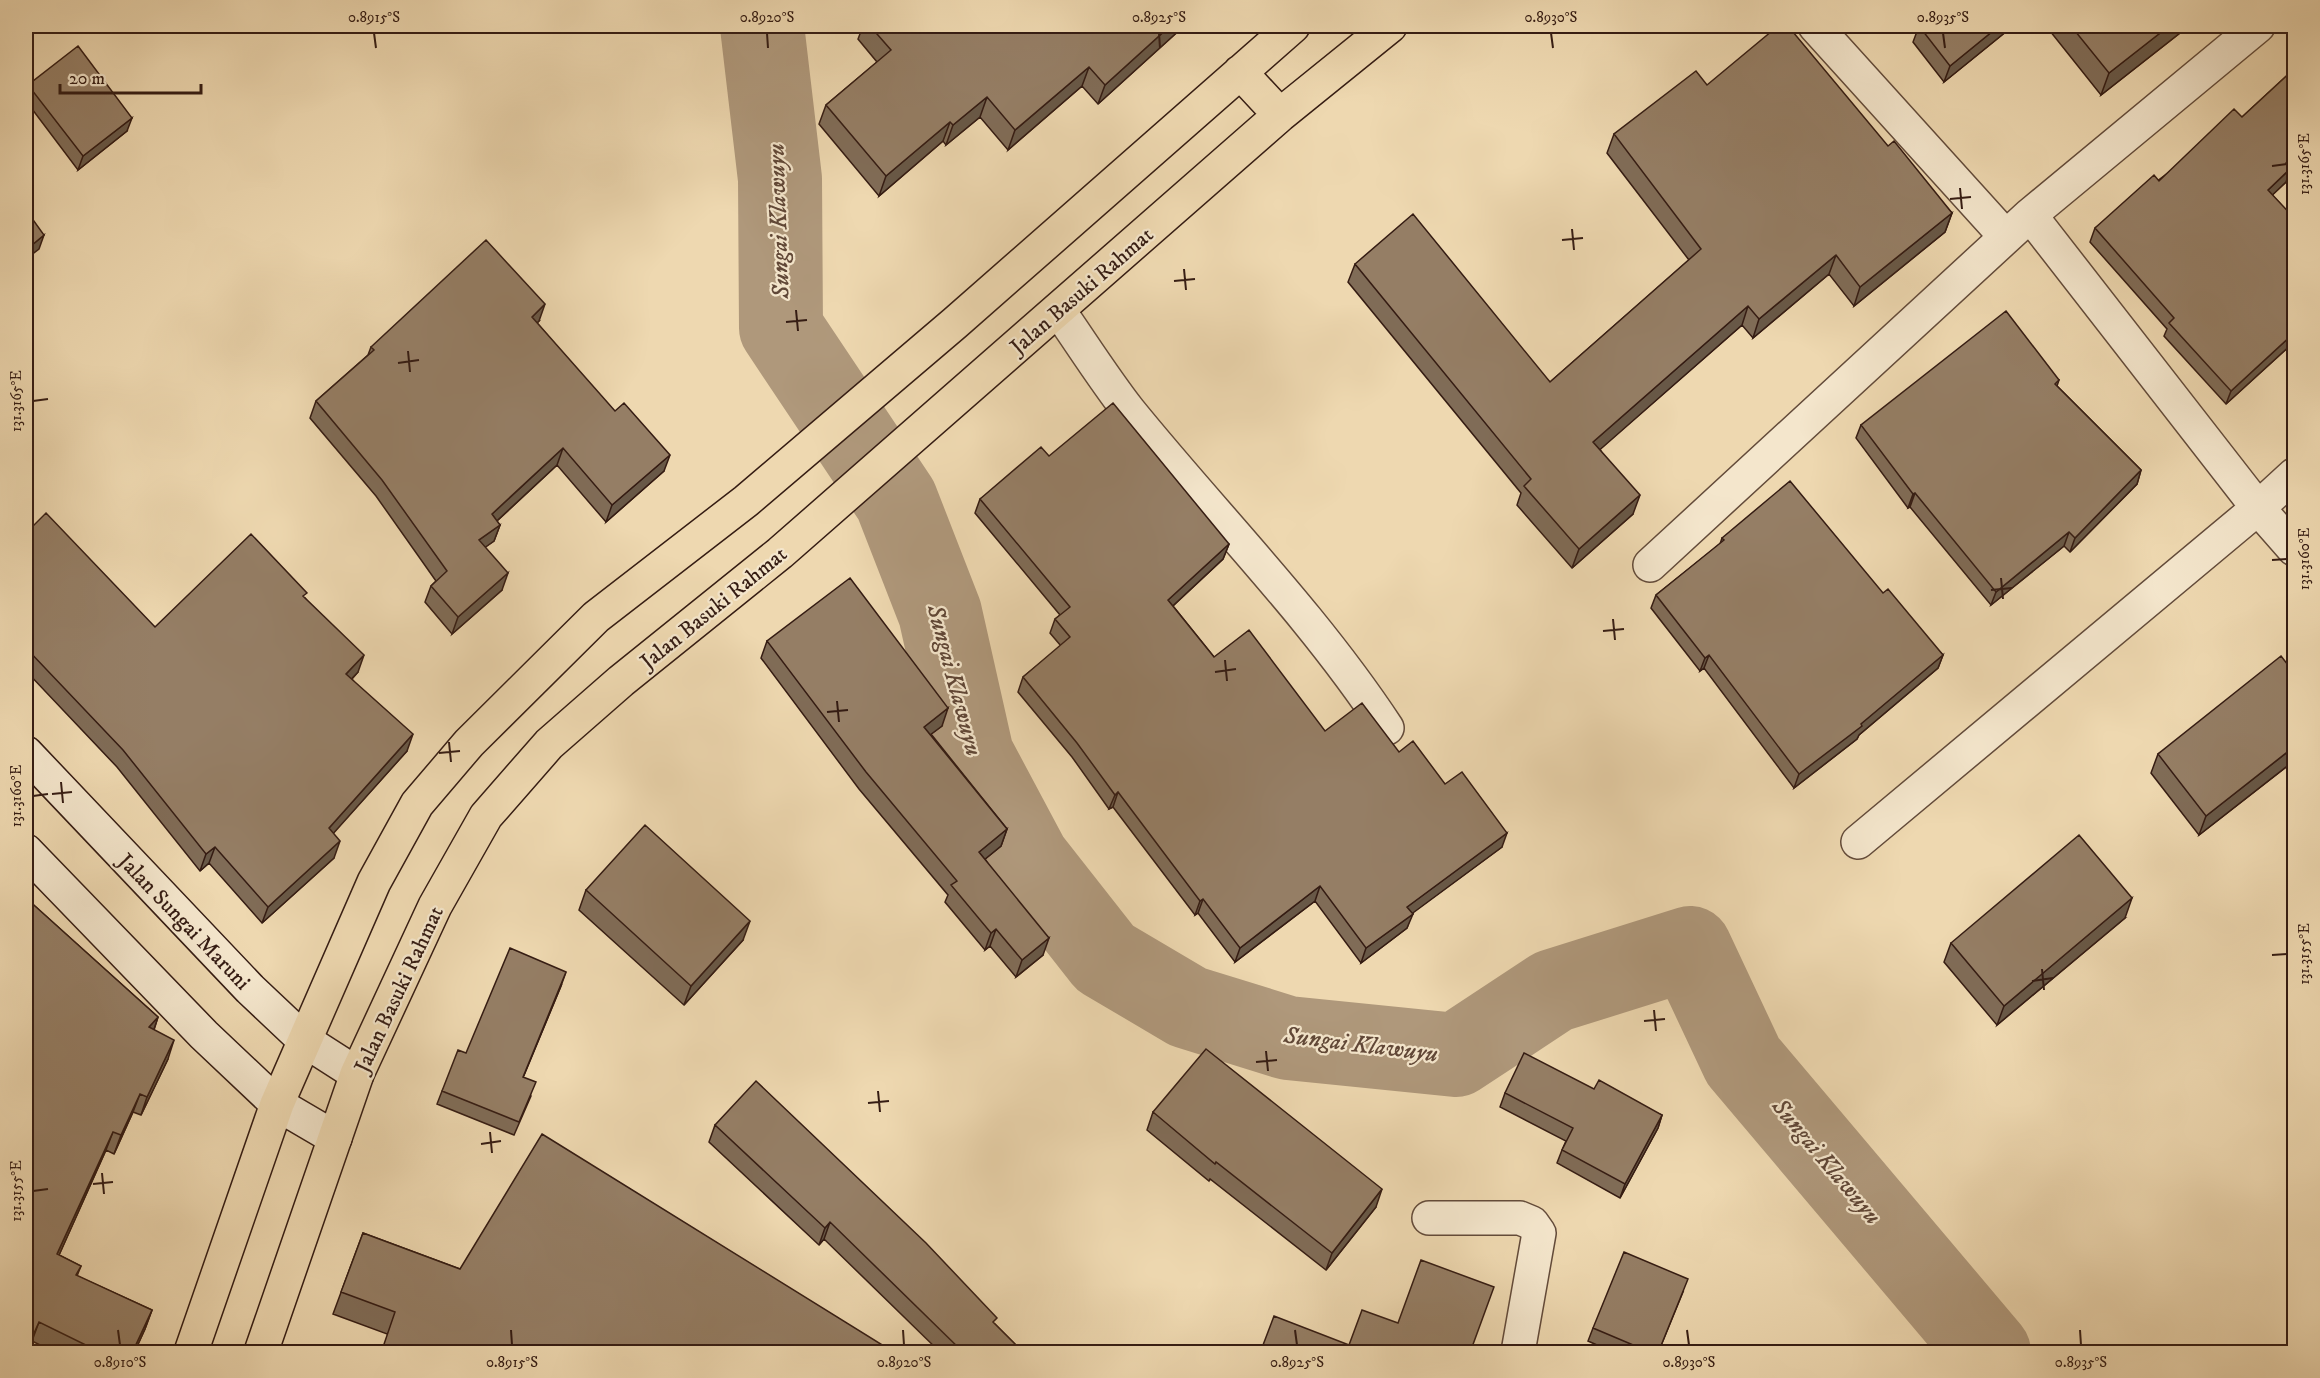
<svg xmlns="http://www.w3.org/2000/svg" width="2320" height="1378" font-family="'IM FELL DW Pica',serif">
<rect width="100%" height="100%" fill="#eed8b0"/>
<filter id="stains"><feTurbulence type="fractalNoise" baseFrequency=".00333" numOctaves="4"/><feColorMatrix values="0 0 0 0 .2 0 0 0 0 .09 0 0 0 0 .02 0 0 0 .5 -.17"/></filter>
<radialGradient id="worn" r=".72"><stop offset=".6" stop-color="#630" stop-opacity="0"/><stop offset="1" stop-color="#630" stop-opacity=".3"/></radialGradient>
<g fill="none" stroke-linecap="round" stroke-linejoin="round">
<path stroke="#af987b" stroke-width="84" d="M762,26l18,153 1,149 115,172 44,113 32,142 56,105 77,98 83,49 100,31 168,17 97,-64 137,-43 53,113 246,291"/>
<defs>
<path id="street" d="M1815,26l191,211
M1059,311c23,33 45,68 70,100 86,106 183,203 258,317
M2294,475l-36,33 36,41
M1650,565l380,-350 228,-189
M1858,842l400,-334 -228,-293
M1429,1218h91l12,5 7,10 -21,119"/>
<path id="secondary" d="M26,753l224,236 54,51 53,34
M26,851l178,184 73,69 58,34"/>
<path id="highway" d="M1240,72l40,43
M191,1352l86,-248 97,-222 43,-78 52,-61 127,-126 150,-116 209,-178 338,-297
M261,1352l96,-278 78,-168 51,-90 63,-72 72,-63 159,-128 500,-438 110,-89"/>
</defs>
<use href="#street" stroke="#634b3a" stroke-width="36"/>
<use href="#secondary" stroke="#351c13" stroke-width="36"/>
<use href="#highway" stroke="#351c13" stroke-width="36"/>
<use href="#street" stroke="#f4e6cc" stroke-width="33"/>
<use href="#secondary" stroke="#f4e6cc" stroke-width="33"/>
<use href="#highway" stroke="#eed8b0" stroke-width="33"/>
</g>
<path fill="#806c57" stroke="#351c13" stroke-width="1.5" d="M863,26h321l-86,78 -16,-18 -74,64 -28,-33 -34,28 -3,-4 -64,55 -60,-72 7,-19 51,-43 -19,-23z
M1919,26h94l-69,56 -31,-40z
M2046,26h140l-1,3 -84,66z
M2295,68v96l-5,4 -4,14 -14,13 23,24v122l-69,63 -62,-68 3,-7 -77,-87 5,-14 147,-111z
M28,85l99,46 -49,39 -52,-69v-8z
M1707,85l181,61 64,67 -7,19 -91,74 -25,-32 -76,64 -11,-13 -142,124 33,65 -61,54 -55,-63 4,-12 -173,-211 7,-18 195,118 139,-122 -82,-107 7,-19z
M539,321l-2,2 127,148 -58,51 -49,-57 -60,56 3,4 -6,16 -9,6 17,43 -50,44 -27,-32 6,-16 5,-5 -60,-85 -66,-78 6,-17 52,-46 3,-8z
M2059,380l-2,6 84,84 -4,14 -67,68 -6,-6 -73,59 -81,-98 -2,1 -52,-70 5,-13z
M1049,456l180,88 -6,15 -50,47 41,51 111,74 74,21 46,32 57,63 -90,66 -5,15 -46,35 -46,-62 -80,61 -37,-49 -3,2 -82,-108 -4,2 -37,-52 -54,-65 5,-15 38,-31 -11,-13 5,-14 5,-4 -85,-102 5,-14z
M26,533l129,94 150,-29 53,74 -6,7 55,72 -74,82 1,25 -72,65 -53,-60 -9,8 -83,-104 -91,-96z
M1722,538l161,55 60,62 -5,13 -79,67 -2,4 -63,49 -90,-120 -4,3 -49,-63 5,-13 64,-51z
M767,641l175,85 -11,8 76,95 -6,17 -16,13 58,96 -27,22 -26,-31 -5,4 -40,-48 3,-7 -89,-106 -98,-131z
M2295,674v86l-96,75 -48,-62 7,-19z
M586,890l157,50 -59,65 -105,-95z
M26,898l132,119 -4,13 14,29 -27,56 -8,-3 -19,42 -8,-4 -47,105 22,11 -4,10 75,34 -7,19 -11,24h-78l-24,-12z
M2125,918l-128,107 -53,-63 7,-19z
M561,986l-38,91 8,19 -17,39 -77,-31 5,-13 24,-38z
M1594,1089l68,26 -4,13 -38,70 -63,-35 5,-13 4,-9 -66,-34 5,-14z
M1153,1112l223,95 -50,63 -116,-91 -1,2 -62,-51z
M715,1125l280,199 29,29h-83l-117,-114 -5,6 -110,-103z
M363,1233l97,36 -73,65 -54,-20z
M1683,1292l-25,61h-43l-27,-12 5,-13z
M2295,1326v27h-3l-5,-7z"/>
<path fill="#685847" stroke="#351c13" stroke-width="1.5" d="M1170,26h14l-86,78 7,-19z
M1999,26h14l-69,56 6,-16z
M2169,26h17l-1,3 -84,66 8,-22z
M1089,67l-7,19 -74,64 7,-20z
M987,97l-7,20 -34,28 7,-20z
M132,118l-5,13 -49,39 5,-14z
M950,122l-7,19 -64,55 7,-20z
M2295,155v9l-14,12 5,-13z
M2291,168l-5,14 -23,22 5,-14z
M1952,213l-7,19 -91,74 6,-19z
M44,235l-5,14 -13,10v-9z
M1836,255l-7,19 -76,64 6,-19z
M545,304l-6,17 -13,12 6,-16z
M1748,306l-6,19 -155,136 6,-19z
M2295,332v9l-69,63 5,-13z
M563,448l-6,17 -71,66 6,-17z
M670,455l-6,16 -58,51 6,-17z
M2141,470l-4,14 -67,68 5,-14z
M1915,493l-5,14 -2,1 5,-14z
M1640,495l-7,19 -61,54 7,-19z
M500,525l-6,16 -21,15 6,-16z
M2069,532l-5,14 -73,59 5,-13z
M1229,544l-6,15 -60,56 5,-15z
M508,573l-6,17 -50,44 6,-17z
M364,655l-6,17 -18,19 6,-17z
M1709,655l-5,13 -4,3 5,-13z
M1943,655l-5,13 -79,67 -2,4 -63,49 5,-14z
M948,708l-6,18 -24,18 6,-17z
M413,734l-6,17 -84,94 6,-17z
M2295,746v14l-96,75 7,-19z
M1118,792l-5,15 -4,2 6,-14z
M1007,829l-6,17 -28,23 6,-17z
M1507,833l-5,14 -100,74 5,-14z
M340,841l-6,17 -72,65 6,-16z
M215,847l-6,16 -9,8 6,-17z
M1320,886l-5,15 -80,61 5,-14z
M2132,898l-7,20 -128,107 7,-19z
M1203,899l-5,14 -3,2 5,-14z
M1413,914l-6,14 -46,35 5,-15z
M750,921l-7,19 -59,65 7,-19z
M996,929l-6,17 -5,4 6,-17z
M1049,938l-6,17 -27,22 6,-17z
M566,972l-5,14 -43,104 5,-13z
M158,1017l-6,18 -3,-8z
M174,1040l-6,19 -27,56 6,-18z
M140,1094l-7,18 -19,42 7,-19z
M1662,1115l-4,13 -38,70 5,-14z
M113,1132l-7,18 -55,123 6,-19z
M1382,1189l-6,18 -50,63 6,-17z
M830,1222l-6,17 -5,6 6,-17z
M152,1310l-7,19 -11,24h-2z
M39,1322l-7,19 -5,12h-1z"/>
<path fill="#957e65" stroke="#351c13" stroke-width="1.5" d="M870,26h300l-65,59 -16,-18 -74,63 -28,-33 -34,28 -3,-3 -64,54 -60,-71 65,-55z
M1778,26h10l100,120 6,-5 58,72 -92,74 -24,-32 -77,64 -11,-13 -155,136 47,53 -61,54 -55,-63 7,-7 -176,-215 58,-50 137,168 151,-133 -87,-115 82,-63 11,14z
M1919,26h80l-49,40z
M2071,26h98l-60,47z
M78,46l54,72 -49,38 -55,-71z
M2295,68v87l-9,8 5,5 -23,22 27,29v113l-64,59 -62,-68 5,-5 -79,-90 59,-53 5,6 75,-72 8,8z
M26,210l18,25 -18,15z
M486,240l59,64 -13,13 83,94 9,-8 46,52 -58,50 -49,-57 -71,66 8,11 -21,15 29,33 -50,44 -27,-31 16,-15 -65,-91 -66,-79 58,-51 -3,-3z
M2006,311l53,69 -4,4 86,86 -66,68 -6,-6 -73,60 -81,-99 -2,1 -52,-69z
M1113,403l116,141 -61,56 46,57 35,-27 76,101 37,-28 37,49 14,-11 32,43 17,-12 45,61 -100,74 6,7 -47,34 -46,-62 -80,62 -37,-49 -3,2 -82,-109 -3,3 -38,-52 -54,-66 47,-40 -15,-18 15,-12 -90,-108 61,-52 8,9z
M1790,481l93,112 5,-4 55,66 -82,69 1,2 -63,48 -90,-119 -4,3 -49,-63 68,-55 -2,-2z
M46,513l109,114 96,-93 56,59 -4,3 61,59 -18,19 67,60 -84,94 11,13 -72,66 -53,-60 -9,7 -83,-104 -97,-102v-115z
M850,578l98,130 -24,19 83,102 -28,23 70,86 -27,22 -26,-31 -5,4 -40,-48 6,-4 -91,-109 -99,-131z
M2281,656l14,18v72l-89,70 -48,-62z
M645,825l105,96 -59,65 -105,-96z
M2079,835l53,63 -128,108 -53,-63z
M26,898l132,119 -9,10 25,13 -27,57 -7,-3 -19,41 -8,-3 -56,122 24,12 -5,9 76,35 -20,43h-30l-63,-31 -13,29z
M510,948l56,24 -43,105 13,5 -17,40 -77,-31 16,-41 8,3z
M1206,1049l176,140 -50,64 -116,-91 -1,2 -62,-52z
M1524,1053l70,36 5,-9 63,35 -37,69 -63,-34 11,-22 -68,-35z
M756,1081l170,162 71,75 -4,4 31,31h-60l-134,-131 -5,6 -110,-103z
M542,1134l342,212 -4,7h-499l14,-41 -54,-20 22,-59 97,36z
M1624,1252l64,27 -30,74h-6l-59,-25z
M1421,1260l73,27 -23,63 6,3h-217l14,-37 75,29 13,-35 36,13z"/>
<path fill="none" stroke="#351c13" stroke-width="2" d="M374,33l2,15M767,33l1,15M1159,33l1,15M1551,33l2,15M1943,33l2,15M2272,166l15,-2M1960,188l2,21M1950,199l21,-2M1572,229l2,21M1562,240l21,-2M1184,269l2,21M1174,281l21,-2M796,310l2,21M786,322l21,-2M408,351l2,21M398,363l21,-3M33,401l15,-2M2272,560l15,-1M2001,578l2,21M1991,590l21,-2M1613,619l2,21M1603,631l21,-2M1225,660l2,21M1215,672l21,-3M837,701l2,21M827,712l21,-2M449,742l2,20M439,753l21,-2M61,782l2,21M52,794l20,-2M33,796l15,-2M2272,955l15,-1M2042,969l2,21M2032,981l21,-3M1654,1010l2,21M1644,1021l21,-2M1266,1051l2,20M1256,1062l21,-2M878,1091l2,21M868,1103l21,-2M490,1132l2,21M481,1144l20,-3M102,1173l2,21M93,1184l20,-2M33,1191l15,-2M118,1330l2,15M511,1330l1,15M903,1330l1,15M1295,1330l2,15M1687,1330l2,15M2080,1330l1,15"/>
<g text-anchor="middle" stroke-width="4.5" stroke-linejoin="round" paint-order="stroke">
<g font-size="22" fill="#351c13" stroke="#f4e6cc">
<text transform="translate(1081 290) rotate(-41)" y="8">Jalan Basuki Rahmat</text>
<text transform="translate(713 607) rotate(-39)" y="8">Jalan Basuki Rahmat</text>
<text transform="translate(185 921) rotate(46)" y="8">Jalan Sungai Maruni</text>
<text transform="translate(398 989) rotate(-65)" y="8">Jalan Basuki Rahmat</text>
</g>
<g font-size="24" font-style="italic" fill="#604737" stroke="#f4e6cc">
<text transform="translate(778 221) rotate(-92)" y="8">Sungai Klawuyu</text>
<text transform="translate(955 680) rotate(75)" y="8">Sungai Klawuyu</text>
<text transform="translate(1361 1044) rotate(7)" y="8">Sungai Klawuyu</text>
<text transform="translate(1827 1161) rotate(50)" y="8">Sungai Klawuyu</text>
</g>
</g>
<rect width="2320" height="1378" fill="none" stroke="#eed8b0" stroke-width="66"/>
<path d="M60 84v9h141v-9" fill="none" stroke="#351c13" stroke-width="3"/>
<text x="69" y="84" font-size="18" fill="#351c13" stroke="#f4e6cc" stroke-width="4.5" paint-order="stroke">20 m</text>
<rect x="33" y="33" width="2254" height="1312" fill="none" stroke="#351c13" stroke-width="2"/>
<g font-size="15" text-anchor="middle" fill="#351c13">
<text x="374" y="22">0.8915°S</text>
<text x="767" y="22">0.8920°S</text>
<text x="1159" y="22">0.8925°S</text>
<text x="1551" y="22">0.8930°S</text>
<text x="1943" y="22">0.8935°S</text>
<text transform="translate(2304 164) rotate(-90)" y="5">131.3165°E</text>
<text transform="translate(16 401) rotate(-90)" y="5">131.3165°E</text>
<text transform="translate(2304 559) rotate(-90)" y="5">131.3160°E</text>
<text transform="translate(16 796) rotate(-90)" y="5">131.3160°E</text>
<text transform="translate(2304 954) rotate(-90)" y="5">131.3155°E</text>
<text transform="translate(16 1191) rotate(-90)" y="5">131.3155°E</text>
<text x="120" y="1367">0.8910°S</text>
<text x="512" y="1367">0.8915°S</text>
<text x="904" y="1367">0.8920°S</text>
<text x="1297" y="1367">0.8925°S</text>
<text x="1689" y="1367">0.8930°S</text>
<text x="2081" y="1367">0.8935°S</text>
</g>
<rect width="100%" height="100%" filter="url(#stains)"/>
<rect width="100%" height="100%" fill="url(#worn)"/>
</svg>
